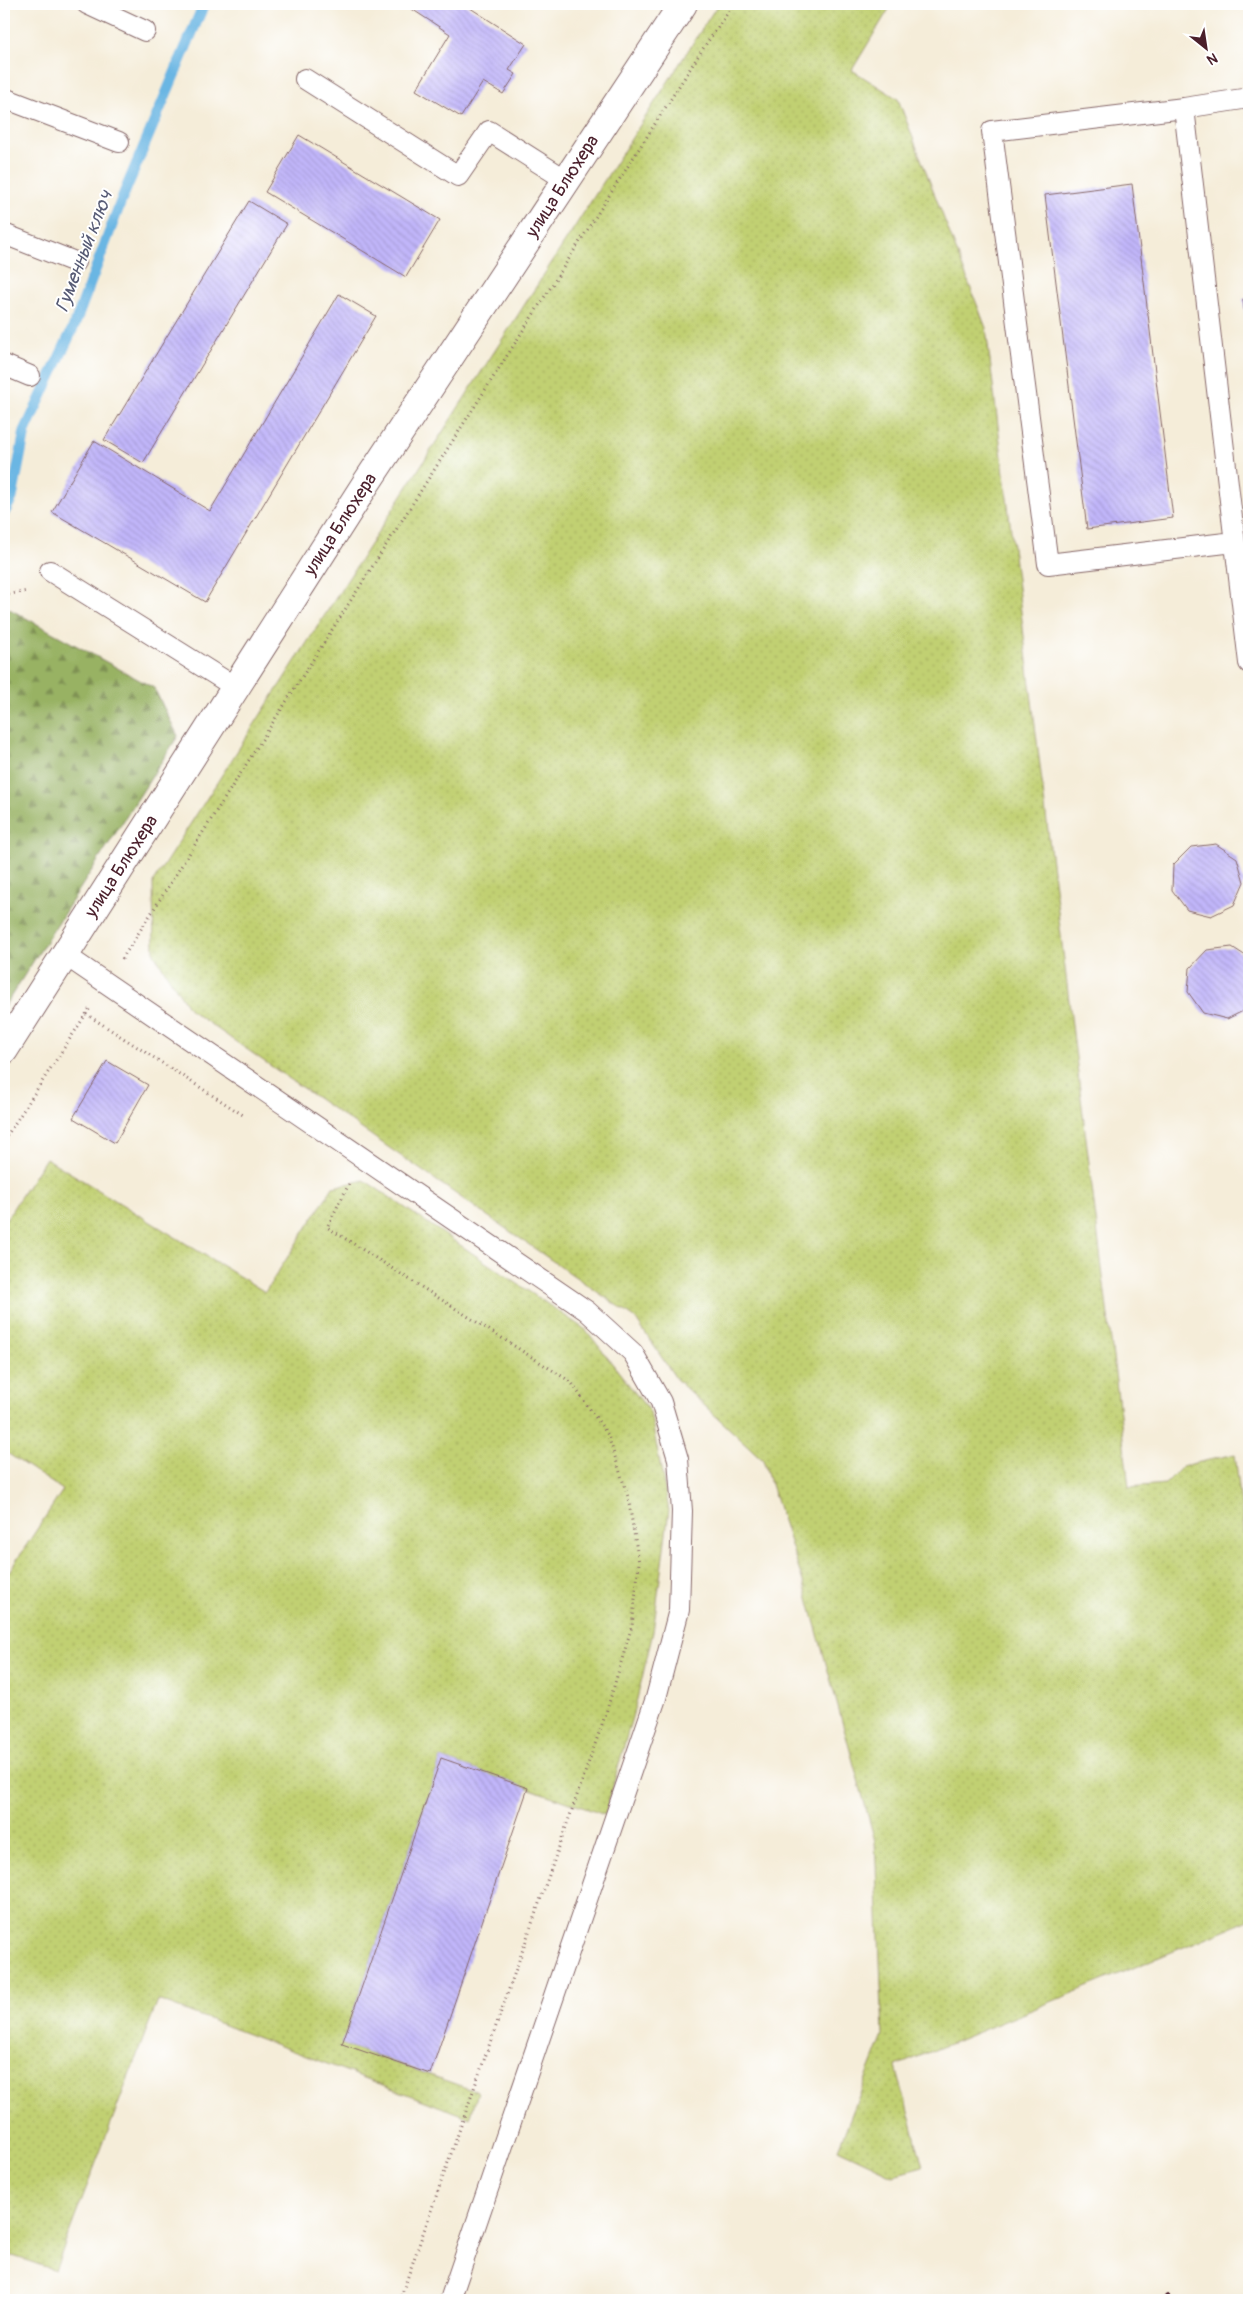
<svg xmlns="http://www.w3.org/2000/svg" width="1253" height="2304" font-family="Pangolin,sans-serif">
<defs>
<pattern id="grass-dots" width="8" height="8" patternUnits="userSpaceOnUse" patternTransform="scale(1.25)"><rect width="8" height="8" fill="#c1d072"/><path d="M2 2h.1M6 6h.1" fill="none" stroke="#a7b263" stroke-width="1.8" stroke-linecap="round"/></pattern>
<pattern id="forest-firs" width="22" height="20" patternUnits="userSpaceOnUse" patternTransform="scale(1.25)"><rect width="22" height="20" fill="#98b264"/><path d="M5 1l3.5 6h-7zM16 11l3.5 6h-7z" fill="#7e9053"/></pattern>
<pattern id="building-back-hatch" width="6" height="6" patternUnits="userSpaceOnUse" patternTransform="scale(1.25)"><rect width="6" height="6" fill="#c1b6fa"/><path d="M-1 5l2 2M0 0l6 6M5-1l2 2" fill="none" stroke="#a79cd6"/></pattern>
</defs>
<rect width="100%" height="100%" fill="#fff"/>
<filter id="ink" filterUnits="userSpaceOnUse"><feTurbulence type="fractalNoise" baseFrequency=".02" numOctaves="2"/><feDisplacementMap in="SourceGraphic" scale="10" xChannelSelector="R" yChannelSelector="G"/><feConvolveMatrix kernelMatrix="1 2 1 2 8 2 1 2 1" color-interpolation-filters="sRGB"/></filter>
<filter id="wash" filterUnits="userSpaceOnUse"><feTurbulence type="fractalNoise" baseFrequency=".0096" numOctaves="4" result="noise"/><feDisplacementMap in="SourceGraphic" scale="20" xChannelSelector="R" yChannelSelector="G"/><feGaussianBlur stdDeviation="1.12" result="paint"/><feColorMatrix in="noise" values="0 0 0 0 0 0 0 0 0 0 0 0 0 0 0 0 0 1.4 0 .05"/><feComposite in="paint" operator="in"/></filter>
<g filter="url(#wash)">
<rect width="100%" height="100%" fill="#f5edd9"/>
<path fill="url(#grass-dots)" stroke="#86784e" d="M718,4h174l-40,66 46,29 88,229 143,1159 36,-3 18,-18 52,-12 14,118v348l-353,146 27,101 -30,8 -55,-26 45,-114 -8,-194 -69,-250 -43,-131 -86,-80 -42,-62 -445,-308 -36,-56 -1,-72z
M46,1158l219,134 68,-105 31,-7 222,150 64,82 19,98 -16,122 -16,67 -32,116 -164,-57 -99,286 136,48 -8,26 -312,-118 -103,270 -51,-17v-674l59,-89 -59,-39v-229z"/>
<path fill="url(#forest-firs)" stroke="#716848" d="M4,606l150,82 24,48 -174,271z"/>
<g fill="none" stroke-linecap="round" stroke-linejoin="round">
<path stroke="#6ab6e3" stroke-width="11" d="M4,513l8,-15 13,-67 49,-105 49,-130 81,-192"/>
</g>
<g id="blocks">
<path fill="url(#building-back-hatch)" d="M404,4h60l62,40 -17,26 7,4 -13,20 -20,-12 -22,35 -45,-27 34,-56z
M299,135l141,85 -34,57 -141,-85z
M1132,184l41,334 -86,11 -42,-334z
M249,201l38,23 -144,239 -39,-23z
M339,294l37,22 -171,286 -153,-90 42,-71 116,70z
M1249,298v42l-1,1 -5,-42z
M1216,844l21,14 7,24 -10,23 -23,11 -24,-6 -15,-20 1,-25 18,-18z
M1232,947l17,11v50l-22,11 -24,-6 -15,-21 2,-24 17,-18z
M107,1061l41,24 -33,58 -42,-25z
M441,1758l87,30 -98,286 -88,-30z"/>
</g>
</g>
<g filter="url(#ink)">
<use href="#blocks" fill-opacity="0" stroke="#866768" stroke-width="1"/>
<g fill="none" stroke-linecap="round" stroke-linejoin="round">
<defs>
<path id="lane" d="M87,4l58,27
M305,79l153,97 31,-45 77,49
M4,98l115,44
M1249,98l-65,10 65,555
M1184,108l-192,23 56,433 186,-22
M4,234l71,28
M4,365l26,11
M50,571l185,116
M65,955l522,356 46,42 28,49 17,57 4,52 -3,99 -23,88 -206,602"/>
<path id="secondary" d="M4,1050l361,-565 318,-481"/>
</defs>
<use href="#lane" stroke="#866768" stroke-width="22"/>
<use href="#secondary" stroke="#866768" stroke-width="30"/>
<path stroke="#866768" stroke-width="3" stroke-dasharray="1 4" stroke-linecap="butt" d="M4,595l24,-4
M122,959l582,-912 30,-43
M86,1014l157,101
M4,1140l86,-132
M349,1184l-22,43 244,155 37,53 20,62 11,66 -7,63 -26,87 -206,586 5,1"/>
<use href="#lane" stroke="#fff" stroke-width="20"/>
<use href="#secondary" stroke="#fff" stroke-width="28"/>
<defs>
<path id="rail" d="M1167,2297l2,3"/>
</defs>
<use href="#rail" stroke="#4a1f2b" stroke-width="5.5"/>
<use href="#rail" stroke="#fff" stroke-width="4" stroke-dasharray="11" stroke-linecap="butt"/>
</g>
</g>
<g text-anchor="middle" stroke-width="4" stroke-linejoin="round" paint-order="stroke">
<g font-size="18" fill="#4a1f2b" stroke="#fff">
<text transform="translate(562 186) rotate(-57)" y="6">улица Блюхера</text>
<text transform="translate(340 524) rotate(-57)" y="6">улица Блюхера</text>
<text transform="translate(121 866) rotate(-57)" y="6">улица Блюхера</text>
</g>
<g font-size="19" font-style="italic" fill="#575b75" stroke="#fff">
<text transform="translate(83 251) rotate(-69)" y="7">Гуменный ключ</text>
</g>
</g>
<rect width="1253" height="2304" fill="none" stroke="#fff" stroke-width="20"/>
<g transform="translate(1206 48) rotate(150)" stroke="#ffffff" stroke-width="4" paint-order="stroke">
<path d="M0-4L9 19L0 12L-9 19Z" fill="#4a1f2b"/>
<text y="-8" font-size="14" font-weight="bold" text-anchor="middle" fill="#4a1f2b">N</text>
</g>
</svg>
